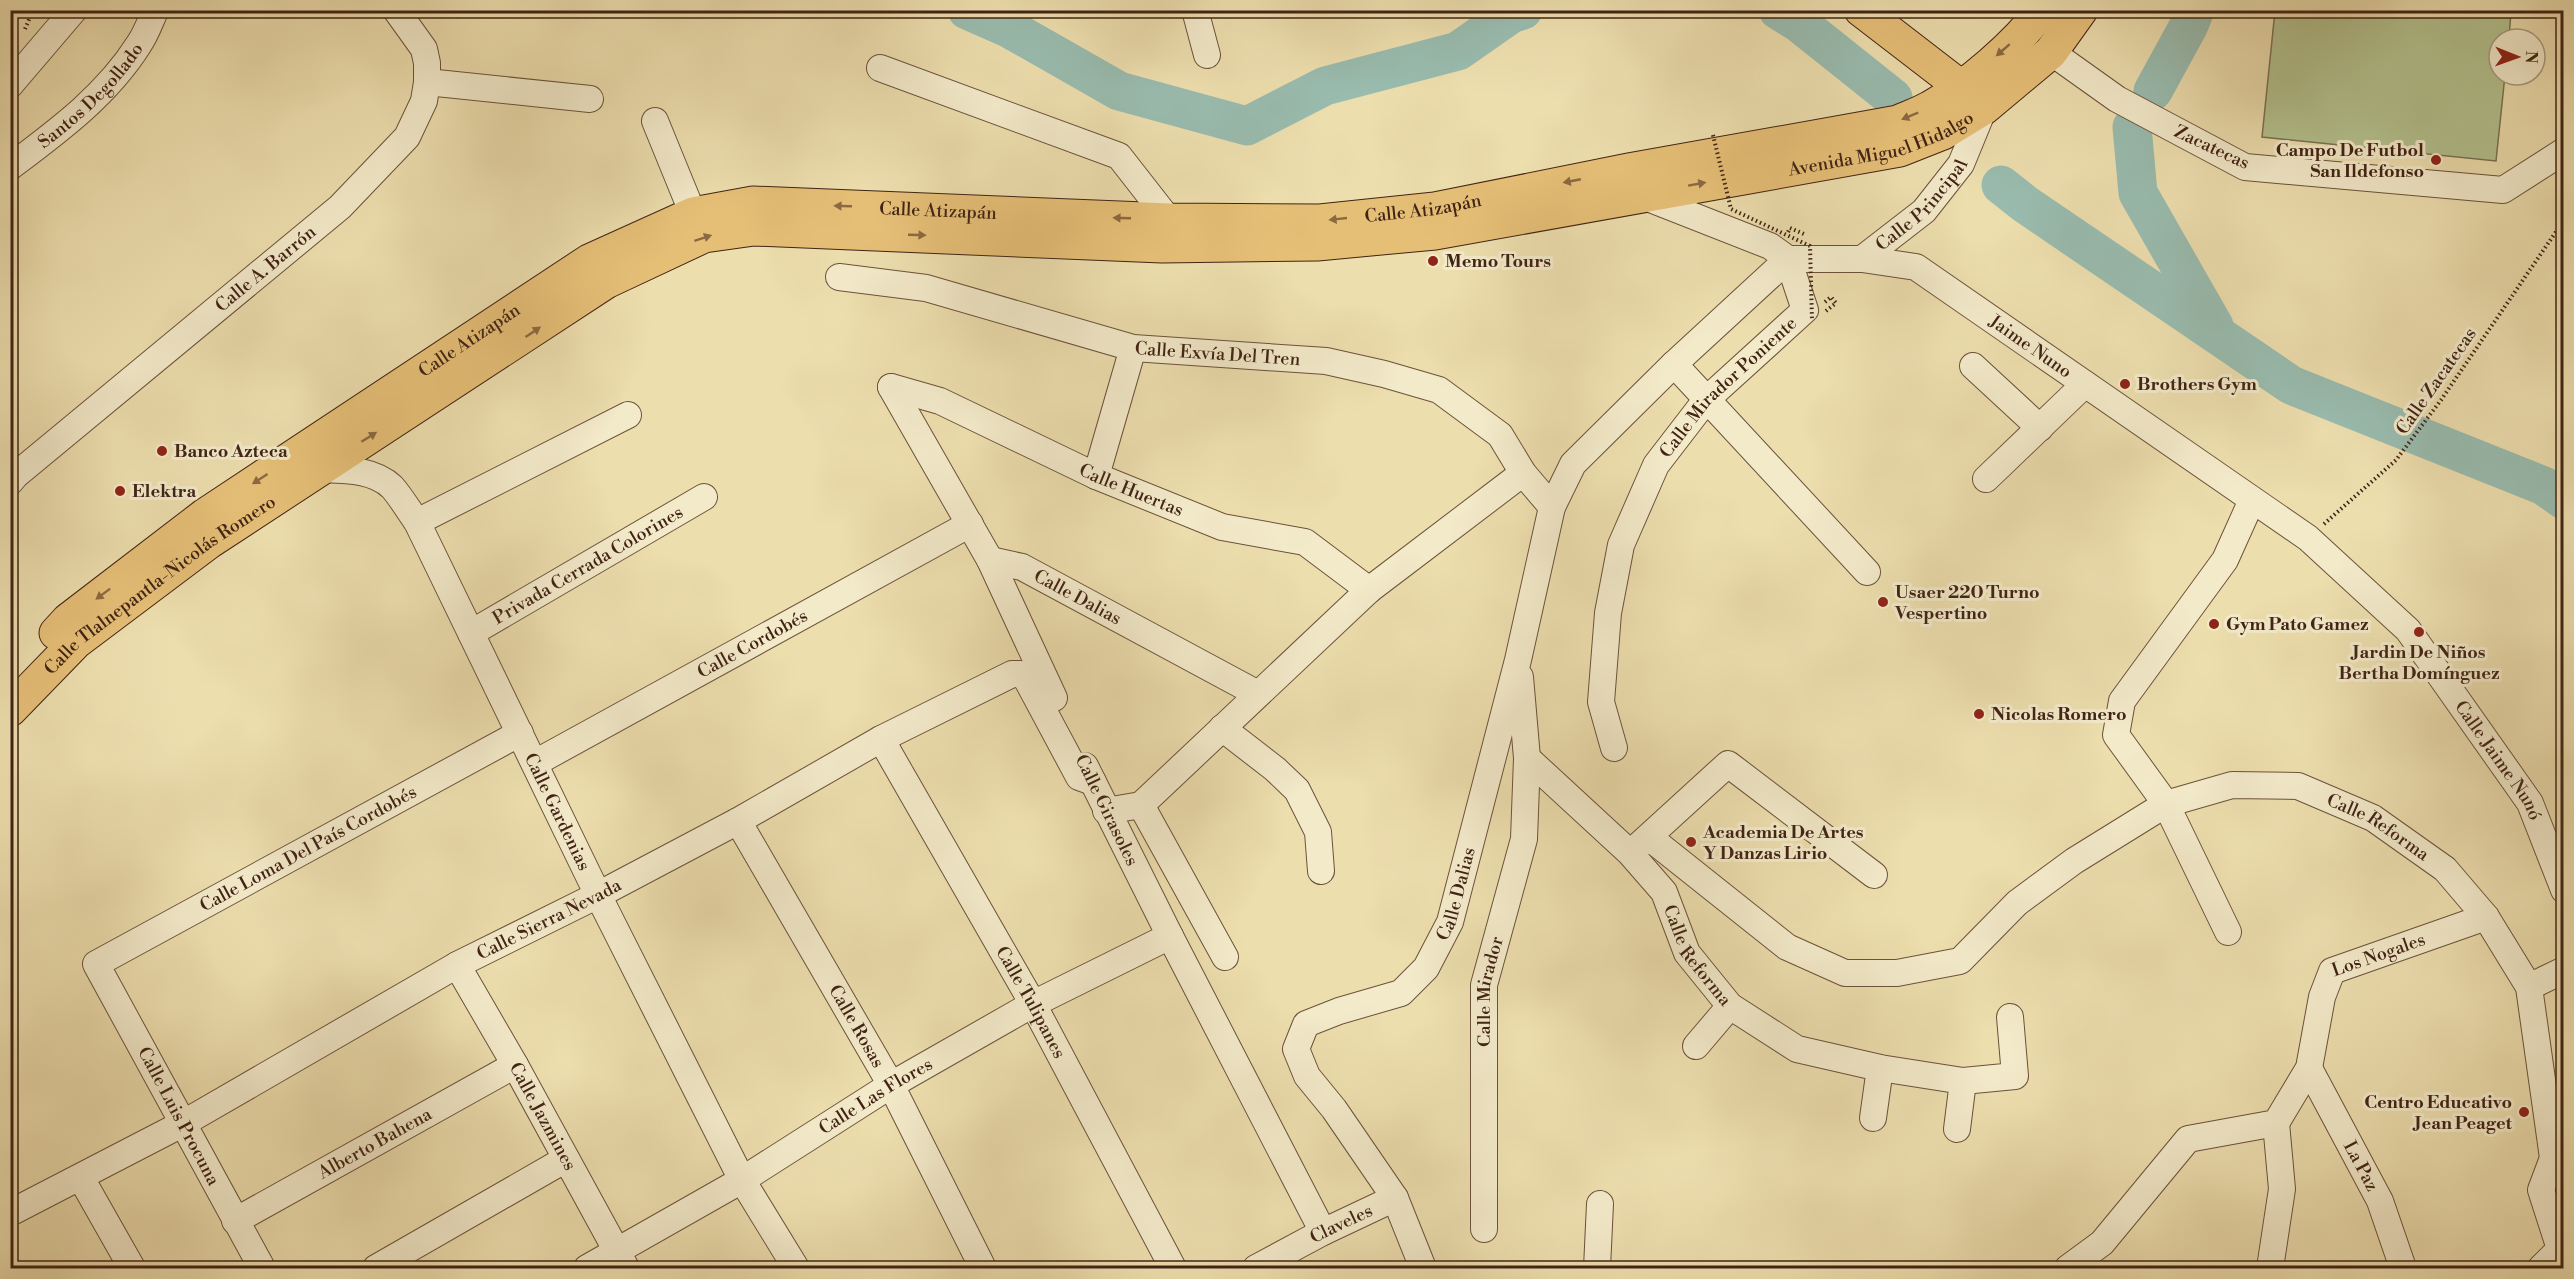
<svg xmlns="http://www.w3.org/2000/svg" width="2574" height="1279" font-family="'Libre Bodoni',serif">
<rect width="100%" height="100%" fill="#eddeae"/>
<filter id="stains"><feTurbulence type="fractalNoise" baseFrequency=".00333" numOctaves="4"/><feColorMatrix values="0 0 0 0 .2 0 0 0 0 .09 0 0 0 0 .02 0 0 0 .5 -.17"/></filter>
<radialGradient id="worn" r=".72"><stop offset=".6" stop-color="#630" stop-opacity="0"/><stop offset="1" stop-color="#630" stop-opacity=".3"/></radialGradient>
<path fill="#b3c28e" stroke="#7a7252" stroke-width="1.5" d="M2275,11h236l-2,28h-10v36h6l-9,86 -234,-24z"/>
<g fill="none" stroke-linecap="round" stroke-linejoin="round">
<path stroke="#99bcaf" stroke-width="39" d="M967,10l43,19 109,62 128,35 78,-40 133,-35 53,-37 12,-4
M1778,10l21,13 94,75
M2153,91l35,-64 7,-17
M2132,127l6,66 76,133
M2001,185l24,19 266,181 253,101 20,14"/>
<defs>
<g id="minor">
<path d="M1195,10l12,45"/>
<path d="M2051,52l66,47 128,68 258,23 61,-39"/>
<path d="M880,68l239,88 50,64"/>
<path d="M427,82l163,17"/>
<path d="M10,85l64,-75"/>
<path d="M655,121l38,93"/>
<path id="s1" d="M10,167c48,-36 97,-72 129,-123 7,-10 11,-22 16,-33"/>
<path d="M1640,195l130,51 18,13"/>
<path id="s2" d="M1788,259h74l54,8 392,271 100,92 122,173 34,87"/>
<path id="s3" d="M1862,259l62,-48 37,-47 23,-56"/>
<path id="s4" d="M839,277l87,11 207,60 193,13 58,13 55,16 61,45 23,38 29,34"/>
<path d="M1674,364l193,208"/>
<path d="M1973,366l67,62"/>
<path d="M891,387l99,173 64,138"/>
<path id="s5" d="M891,387l49,14 156,75 126,51 83,15 64,48"/>
<path id="s6" d="M319,469c25,1 54,0 73,18 9,10 17,24 25,35l181,373 144,285 54,88"/>
<path d="M1096,476l37,-128"/>
<path d="M1986,479l99,-95"/>
<path id="s7" d="M10,482l6,-7 324,-268 67,-70 17,-36 3,-19v-19l-3,-14 -28,-39"/>
<path d="M417,522l211,-107"/>
<path id="s8" d="M990,560l32,7 236,127"/>
<path id="s9" d="M471,633l233,-136"/>
<path d="M1222,728l53,41 22,21 21,42 3,39"/>
<path id="s10" d="M881,739l152,265 140,264"/>
<path id="s11" d="M1614,748l-13,-46 7,-89 13,-68 35,-80 50,-65 99,-90 -17,-51"/>
<path id="s12" d="M1527,758l103,95 34,39 23,61 43,53 67,43 83,19 83,13 52,-5 -5,-59"/>
<path id="s13" d="M535,763l435,-239"/>
<path d="M1085,766l85,170 153,296"/>
<path d="M1141,805l84,152"/>
<path d="M1106,811l35,-6 228,-215 154,-117"/>
<path id="s14" d="M738,821l153,264 92,183"/>
<path id="s15" d="M1650,838l137,109 58,26h52l63,-12 57,-58 57,-42 92,-57 66,-19 66,1 75,32 72,51 41,48 43,70 24,171 -12,32 19,59 -19,19"/>
<path d="M1637,847l91,-83 146,111"/>
<path d="M2228,932l-62,-128 -50,-69 6,-34 103,-141 27,-60"/>
<path id="s16" d="M457,965l58,100 111,203"/>
<path d="M2529,987l35,-17"/>
<path d="M1696,1046l34,-40"/>
<path id="s17" d="M2309,1068l71,133 23,67"/>
<path d="M1873,1118l7,-50"/>
<path d="M1957,1129l6,-48"/>
<path d="M81,1178l51,90"/>
<path id="s18" d="M10,1213l172,-89 275,-159 141,-70 140,-74 143,-82 131,-65h9l6,6 52,97 14,5"/>
<path id="s19" d="M235,1221l280,-156"/>
<path id="s20" d="M1484,1229v-244l40,-146 3,-81 -7,-81"/>
<path id="s21" d="M262,1268l-166,-304 424,-231"/>
<path d="M376,1268l190,-109"/>
<path id="s22" d="M587,1268l155,-88 149,-95 142,-81 137,-68"/>
<path id="s23" d="M1256,1268l67,-36 72,-34"/>
<path id="s24" d="M1423,1268l-28,-70 -61,-89 -27,-33 -11,-27 10,-25 33,-13 62,-18 25,-25 24,-46 68,-262 34,-153 21,-43 101,-100 114,-105"/>
<path d="M1597,1268l3,-64"/>
<path id="s25" d="M2068,1268l34,-25 86,-104 88,-16 33,-55 13,-71 10,-26 154,-54"/>
<path d="M2270,1268l12,-79 -6,-66"/>
</g>
<g id="major">
<path d="M1861,10l100,77"/>
<path id="s26" d="M56,633l12,-13 137,-105 384,-254 104,-47 60,-11 416,17 151,1 115,-12 194,-39 269,-48c11,-5 23,-9 33,-15 37,-21 86,-63 111,-97"/>
<path id="s27" d="M10,710l66,-68 133,-100 397,-260 98,-46 50,-7 408,17 155,-2 118,-11 465,-83 43,-17 41,-25 67,-56 30,-42"/>
</g>
</defs>
<use href="#minor" stroke="#6b523b" stroke-width="28"/>
<use href="#major" stroke="#402315" stroke-width="35"/>
<path stroke="#402315" stroke-width="4" stroke-dasharray="1.5 3" stroke-linecap="butt" d="M25,29l8,-19
M1788,232l2,-4 14,6
M1825,302l6,-5 5,6 -10,8
M2324,524l72,-64 45,-60 123,-180"/>
<use href="#minor" stroke="#f3eaca" stroke-width="26"/>
<use href="#major" stroke="#e6bf77" stroke-width="33"/>
<path stroke="#402315" stroke-width="4" stroke-dasharray="1.5 3" stroke-linecap="butt" d="M1713,135l18,74 79,37 2,74"/>
</g>
<defs><path id="oneway-solid" d="M-6-.8H1V-3.2L6.5 0L1 3.2V.8H-6Z" transform="scale(1.5)"/></defs>
<g fill="#8b6941">
<use href="#oneway-solid" transform="translate(2003 50) rotate(139)"/>
<use href="#oneway-solid" transform="translate(1910 116) rotate(157)"/>
<use href="#oneway-solid" transform="translate(1572 181) rotate(169)"/>
<use href="#oneway-solid" transform="translate(1697 184) rotate(-10)"/>
<use href="#oneway-solid" transform="translate(843 206) rotate(-178)"/>
<use href="#oneway-solid" transform="translate(1122 218) rotate(-178)"/>
<use href="#oneway-solid" transform="translate(1338 219) rotate(174)"/>
<use href="#oneway-solid" transform="translate(917 235) rotate(2)"/>
<use href="#oneway-solid" transform="translate(703 238) rotate(-18)"/>
<use href="#oneway-solid" transform="translate(533 332) rotate(-34)"/>
<use href="#oneway-solid" transform="translate(369 437) rotate(-32)"/>
<use href="#oneway-solid" transform="translate(260 479) rotate(147)"/>
<use href="#oneway-solid" transform="translate(103 594) rotate(143)"/>
</g>
<g fill="#8f2418" stroke="#f3eaca" stroke-width="2">
<circle cx="2436" cy="160" r="6"/>
<circle cx="1433" cy="261" r="6"/>
<circle cx="2125" cy="384" r="6"/>
<circle cx="162" cy="451" r="6"/>
<circle cx="120" cy="491" r="6"/>
<circle cx="1883" cy="602" r="6"/>
<circle cx="2214" cy="624" r="6"/>
<circle cx="2419" cy="632" r="6"/>
<circle cx="1979" cy="714" r="6"/>
<circle cx="1691" cy="842" r="6"/>
<circle cx="2524" cy="1112" r="6"/>
</g>
<g text-anchor="middle" stroke-width="6" stroke-linejoin="round" paint-order="stroke">
<g font-size="18" fill="#402315" stroke="#f3eaca">
<text dy="6" stroke="none"><textPath href="#s1" startOffset="108">Santos Degollado</textPath></text>
<text dy="6" stroke="none"><textPath href="#s27" startOffset="2032">Avenida Miguel Hidalgo</textPath></text>
<text transform="translate(2212 147) rotate(25)" y="6">Zacatecas</text>
<text dy="6" stroke="none"><textPath href="#s3" startOffset="81">Calle Principal</textPath></text>
<text dy="6" stroke="none"><textPath href="#s26" startOffset="1497">Calle Atizapán</textPath></text>
<text dy="6" stroke="none"><textPath href="#s26" startOffset="1011">Calle Atizapán</textPath></text>
<text dy="6" stroke="none"><textPath href="#s7" startOffset="333">Calle A. Barrón</textPath></text>
<text dy="6" stroke="none"><textPath href="#s26" startOffset="507">Calle Atizapán</textPath></text>
<text dy="6" stroke="none"><textPath href="#s2" startOffset="268">Jaime Nuno</textPath></text>
<text dy="6" stroke="none"><textPath href="#s4" startOffset="388">Calle Exvía Del Tren</textPath></text>
<text transform="translate(2436 381) rotate(-55)" y="6">Calle Zacatecas</text>
<text dy="6" stroke="none"><textPath href="#s11" startOffset="400">Calle Mirador Poniente</textPath></text>
<text dy="6" stroke="none"><textPath href="#s5" startOffset="262">Calle Huertas</textPath></text>
<text dy="6" stroke="none"><textPath href="#s9" startOffset="135">Privada Cerrada Colorines</textPath></text>
<text dy="6" stroke="none"><textPath href="#s27" startOffset="196">Calle Tlalnepantla-Nicolás Romero</textPath></text>
<text dy="6" stroke="none"><textPath href="#s8" startOffset="96">Calle Dalias</textPath></text>
<text dy="6" stroke="none"><textPath href="#s13" startOffset="248">Calle Cordobés</textPath></text>
<text dy="6" stroke="none"><textPath href="#s2" startOffset="900">Calle Jaime Nunó</textPath></text>
<text transform="translate(1107 810) rotate(64)" y="6">Calle Girasoles</text>
<text dy="6" stroke="none"><textPath href="#s6" startOffset="442">Calle Gardenias</textPath></text>
<text dy="6" stroke="none"><textPath href="#s15" startOffset="840">Calle Reforma</textPath></text>
<text dy="6" stroke="none"><textPath href="#s21" startOffset="588">Calle Loma Del País Cordobés</textPath></text>
<text dy="6" stroke="none"><textPath href="#s24" startOffset="498">Calle Dalias</textPath></text>
<text dy="6" stroke="none"><textPath href="#s18" startOffset="614">Calle Sierra Nevada</textPath></text>
<text dy="6" stroke="none"><textPath href="#s12" startOffset="264">Calle Reforma</textPath></text>
<text dy="6" stroke="none"><textPath href="#s25" startOffset="480">Los Nogales</textPath></text>
<text dy="6" stroke="none"><textPath href="#s20" startOffset="238">Calle Mirador</textPath></text>
<text dy="6" stroke="none"><textPath href="#s10" startOffset="303">Calle Tulipanes</textPath></text>
<text dy="6" stroke="none"><textPath href="#s14" startOffset="237">Calle Rosas</textPath></text>
<text dy="6" stroke="none"><textPath href="#s22" startOffset="336">Calle Las Flores</textPath></text>
<text transform="translate(179 1116) rotate(62)" y="6">Calle Luis Procuna</text>
<text dy="6" stroke="none"><textPath href="#s16" startOffset="174">Calle Jazmines</textPath></text>
<text dy="6" stroke="none"><textPath href="#s19" startOffset="160">Alberto Bahena</textPath></text>
<text dy="6" stroke="none"><textPath href="#s17" startOffset="111">La Paz</textPath></text>
<text dy="6" stroke="none"><textPath href="#s23" startOffset="96">Claveles</textPath></text>
</g>
<g font-size="18" font-weight="bold" fill="#402315" stroke="#f3eaca" text-anchor="start">
<text x="2424" y="156" text-anchor="end">Campo De Futbol<tspan x="2424" dy="21">San Ildefonso</tspan></text>
<text x="1445" y="267">Memo Tours</text>
<text x="2137" y="390">Brothers Gym</text>
<text x="174" y="457">Banco Azteca</text>
<text x="132" y="497">Elektra</text>
<text x="1895" y="598">Usaer 220 Turno<tspan x="1895" dy="21">Vespertino</tspan></text>
<text x="2226" y="630">Gym Pato Gamez</text>
<text x="2419" y="658" text-anchor="middle">Jardin De Niños<tspan x="2419" dy="21">Bertha Domínguez</tspan></text>
<text x="1991" y="720">Nicolas Romero</text>
<text x="1703" y="838">Academia De Artes<tspan x="1703" dy="21">Y Danzas Lirio</tspan></text>
<text x="2512" y="1108" text-anchor="end">Centro Educativo<tspan x="2512" dy="21">Jean Peaget</tspan></text>
</g>
</g>
<rect width="2574" height="1279" fill="none" stroke="#eddeae" stroke-width="36"/>
<rect x="12" y="12" width="2550" height="1255" fill="none" stroke="#402315" stroke-width="3"/>
<rect x="18" y="18" width="2538" height="1243" fill="none" stroke="#402315" stroke-width="1.5"/>
<g transform="translate(2517 57) rotate(91)"><circle r="28" fill="#f3eaca" stroke="#ab9a82" stroke-width="1.5"/>
<path d="M0-4.5L10 22L0 15L-10 22Z" fill="#8f2418"/>
<text y="-9" font-size="16" font-weight="bold" text-anchor="middle" fill="#402315">N</text>
</g>
<rect width="100%" height="100%" filter="url(#stains)"/>
<rect width="100%" height="100%" fill="url(#worn)"/>
</svg>
